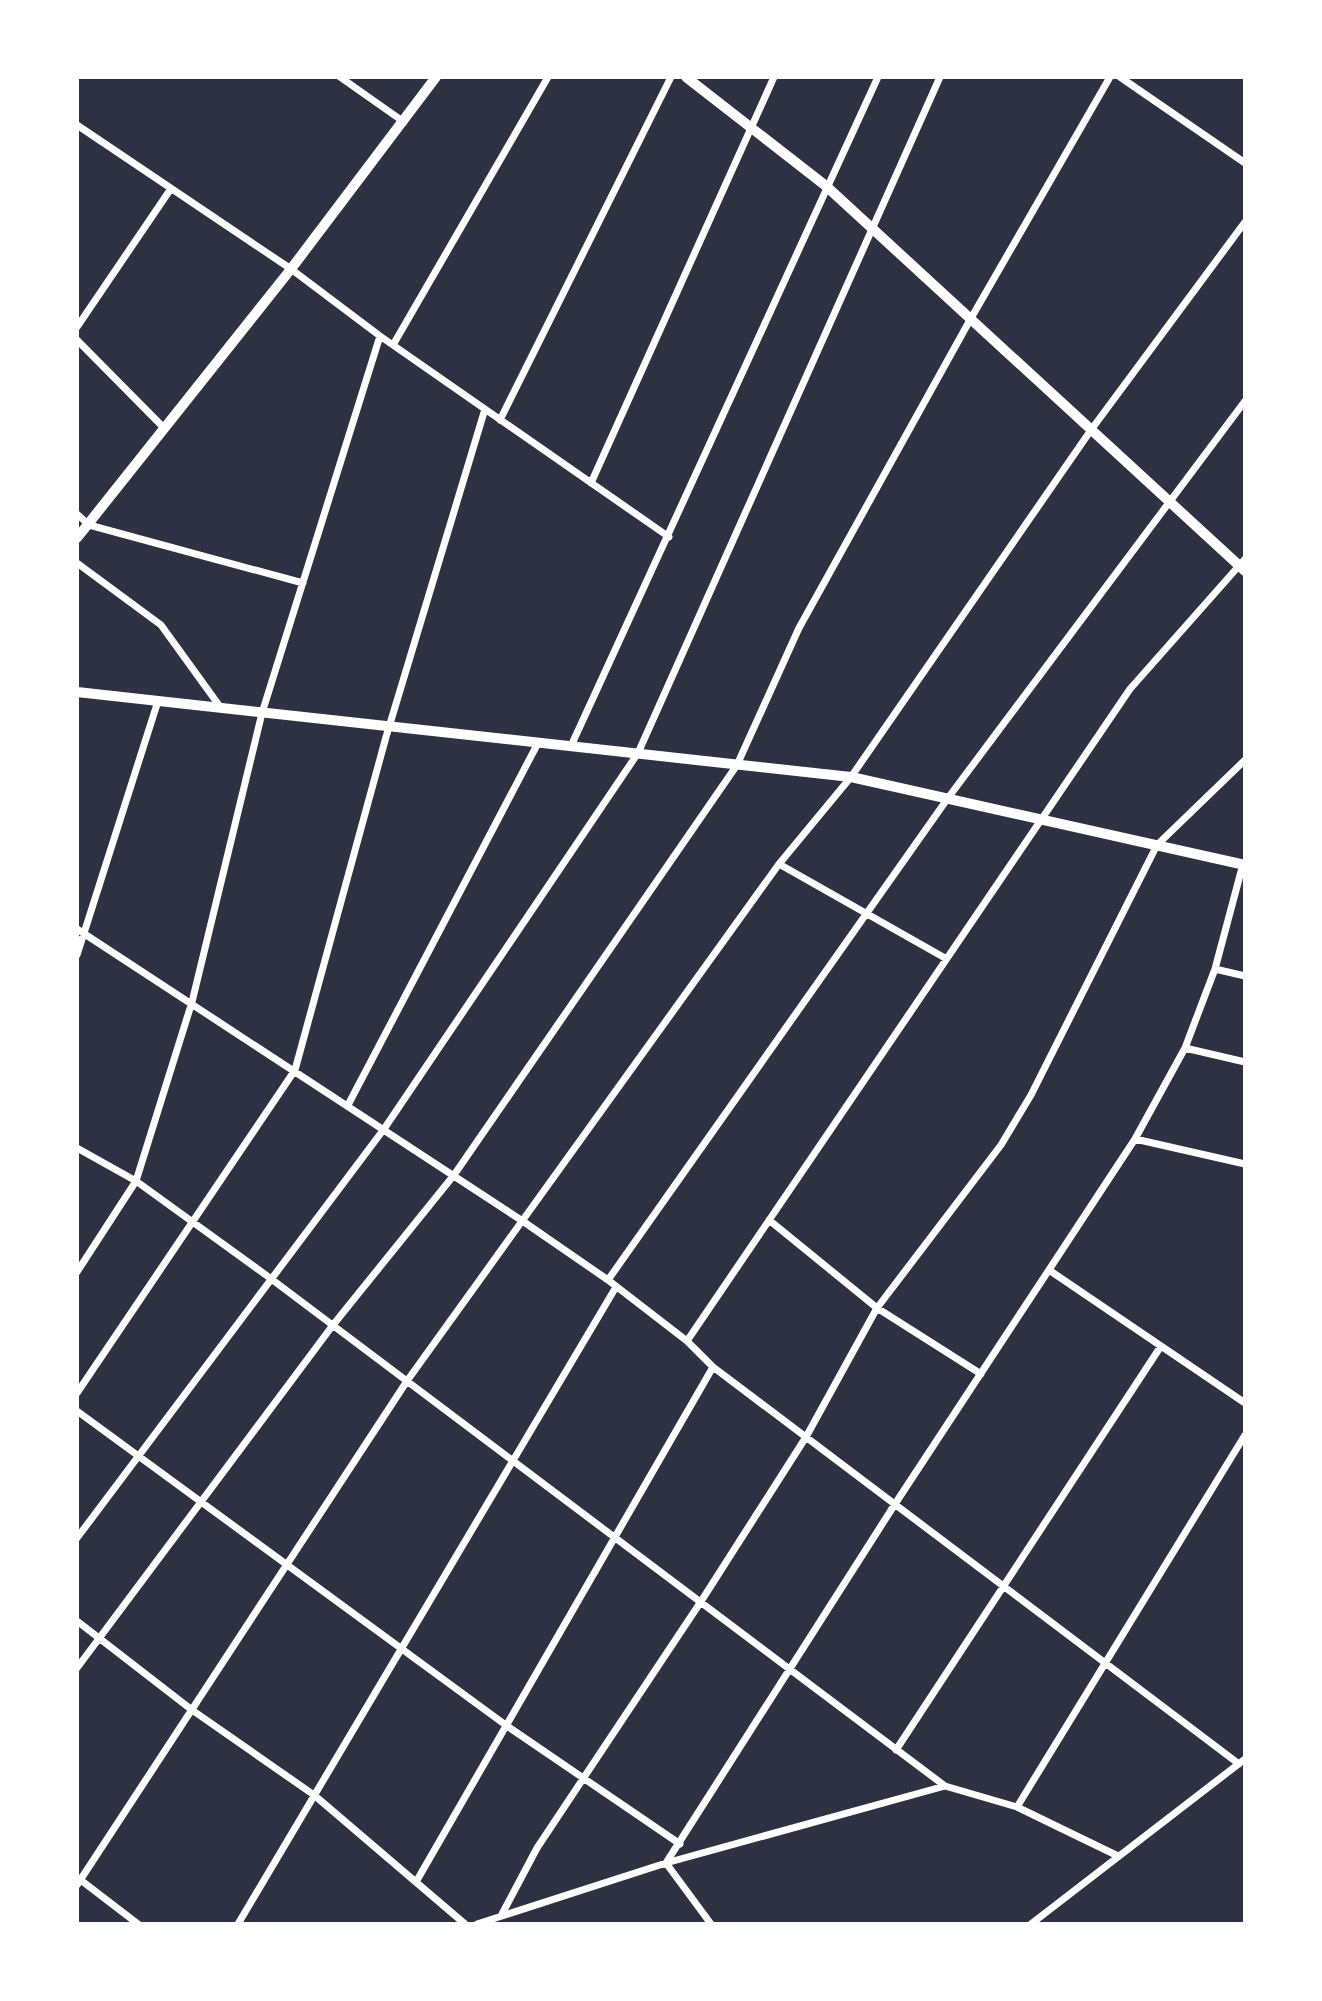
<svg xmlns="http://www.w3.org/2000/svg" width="1322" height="2001" font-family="Mulish,sans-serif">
<rect width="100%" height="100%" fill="#2d3142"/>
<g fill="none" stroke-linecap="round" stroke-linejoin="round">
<path stroke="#fff" stroke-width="7" d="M340,77l64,45
M1120,77l125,86
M77,125l214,144 89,67 289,201
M77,327l93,-137
M77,340l88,89
M393,345l155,-268
M500,420l171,-343
M591,483l183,-406
M77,514l12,11 214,58
M77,563l84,62 60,83
M571,746l307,-669
M779,864l166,94
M77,929l444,291 87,60 79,61 26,26 526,397
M77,955l81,-254
M1215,969l30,7
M1185,1048l60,14
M348,1105l190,-362
M1135,1139l110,25
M77,1148l59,33 134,97 675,508
M769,1220l108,88 104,66
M1049,1270l196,133
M77,1272l59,-91 56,-179 70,-289 118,-377
M608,1280l340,-482 297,-397
M687,1341l443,-652 115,-130
M77,1393l218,-323 91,-333 99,-328
M77,1411l430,315 173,118
M77,1538l307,-409 254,-376 302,-676
M77,1621l115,89 122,85 151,129
M77,1668l256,-343 121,-150 283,-410 62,-137 171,-308 140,-243
M896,1750l265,-404
M1017,1807l228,-372
M78,1878l60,46
M416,1882l297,-515
M77,1885l330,-504 372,-517 72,-87 240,-347 154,-208
M501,1916l36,-68 163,-245 106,-166 71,-129 124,-163 30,-50 126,-250 88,-85
M238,1924l378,-637
M477,1924l189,-61 279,-77 72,21 101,49
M711,1924l-45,-61 229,-359 240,-365 50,-91 30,-79 28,-105
M1031,1924l214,-165"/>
<path stroke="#fff" stroke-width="10" d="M686,77l140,109 419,385
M77,538l214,-269 145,-192
M77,692l774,85 394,88"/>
</g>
<rect width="1322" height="2001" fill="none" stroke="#ffffff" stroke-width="158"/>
</svg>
